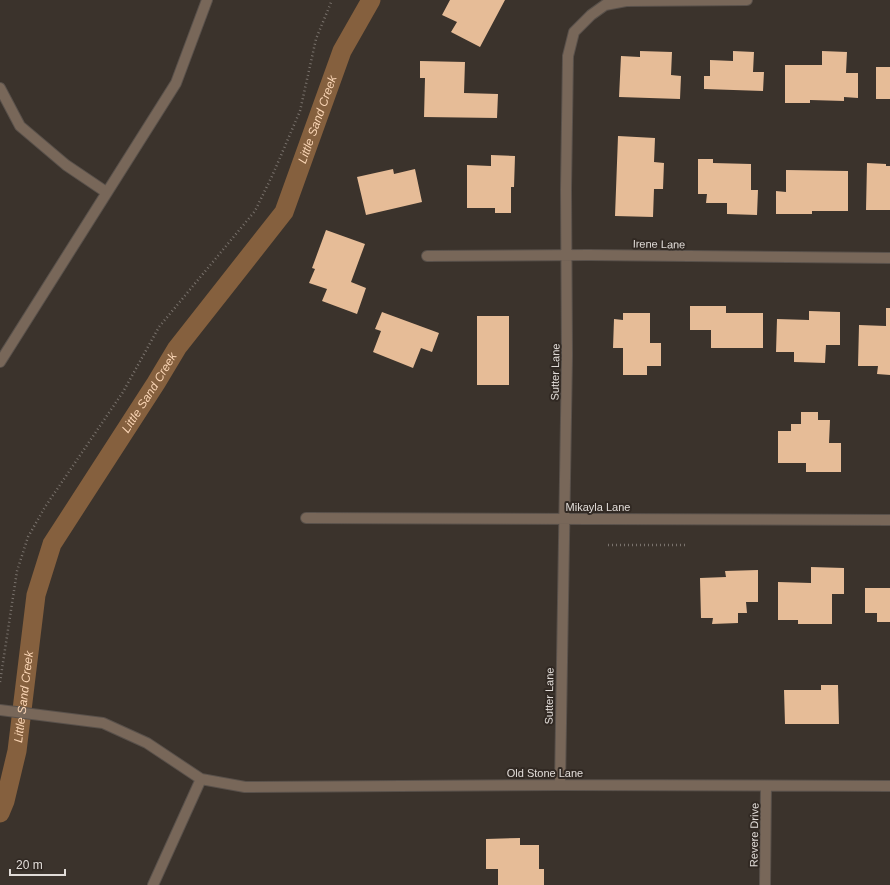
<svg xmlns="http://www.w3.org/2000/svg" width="890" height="885" font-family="Helvetica,sans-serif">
<rect width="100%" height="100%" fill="#3b332c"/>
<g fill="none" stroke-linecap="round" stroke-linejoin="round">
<path stroke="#85603e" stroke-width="19" id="s1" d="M0,813l5,-12 12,-50 19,-156 16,-51 104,-161 21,-35 107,-136 58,-161 29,-51"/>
</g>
<path fill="#e6bc97" d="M450,0h55l-25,47 -29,-15 6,-10 -15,-7z
M640,51l32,1 -1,23 10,1 -1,23 -61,-2 2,-41 19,1z
M733,51l21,1 -1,20h11l-1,19 -59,-2v-13h6v-16l23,1z
M822,51l25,1 -1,21h12v25l-14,-1v4l-34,-1v3h-25v-38h37z
M420,61l45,1 -1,31 34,1 -1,24 -73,-1 1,-39h-5z
M876,67h14v32h-14z
M618,136l37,2 -1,24 10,1 -1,26h-9l-1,28 -38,-1z
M491,155l24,1 -1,31h-3v26h-16v-5h-28v-43l24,1z
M698,159h15v4l38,1v26h7l-1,25 -30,-1v-11h-21l1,-9h-9z
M867,163l19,1v2h4v44h-24z
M393,169l1,5 21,-5 7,33 -56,13 -9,-38z
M786,170l62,1v40h-36v3h-36v-23l10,1z
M326,230l39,14 -14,38 15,6 -9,26 -35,-13 5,-12 -18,-6 6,-14 -3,-1z
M690,306h36v7h37v35h-52v-18h-21z
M886,308h4v67l-13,-1 1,-8h-20l1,-41 27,1z
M809,311l31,1v33h-14l-1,18 -31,-1v-10h-18l1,-33 32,1z
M382,312l57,21 -7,19 -11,-4 -8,20 -40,-16 8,-21 -6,-2z
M623,313h27v30h11v23h-14v9h-24v-27h-10l1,-29 9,1z
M477,316h32v69h-32z
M801,412h17v8h12l-1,23h12v29h-35v-9h-28v-32h13v-7h10z
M811,567l33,1v26h-12v30h-34v-4h-20v-38l33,1z
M758,570v32h-12l1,11h-9v10l-26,1 1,-6h-12l-1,-40 26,-1 -1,-6z
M865,588h25v34h-13v-9h-12z
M821,685h17l1,39h-54l-1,-34h37z
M520,838v7h19v24h5v16h-46v-16h-12v-30z"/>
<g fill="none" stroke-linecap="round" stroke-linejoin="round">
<defs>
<path id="minor" d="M0,88l20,38 46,39 40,27
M427,256l162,-1 301,3
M0,362l176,-279 31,-83
M306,518l584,2
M0,710l103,13 44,20 54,36 44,8 315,-2 330,1
M560,785l7,-429 -1,-167 2,-133 6,-24 17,-17 14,-10 21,-4 121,-1
M153,885l48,-106
M765,885l1,-99"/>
</defs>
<use href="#minor" stroke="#59514b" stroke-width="12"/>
<path stroke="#79726c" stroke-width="2.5" stroke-dasharray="1 3" stroke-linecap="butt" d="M608,545h80
M0,682l17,-111 11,-34 17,-30 78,-115 36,-65 96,-116 18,-37 27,-63 16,-72 16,-39"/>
<use href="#minor" stroke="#786759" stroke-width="10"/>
</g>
<g text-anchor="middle" stroke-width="4" stroke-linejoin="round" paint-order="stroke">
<g font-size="11" fill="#e1dcd8" stroke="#312923">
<text transform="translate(659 244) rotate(1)" y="4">Irene Lane</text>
<text transform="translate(555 372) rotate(-89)" y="4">Sutter Lane</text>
<text x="598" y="511">Mikayla Lane</text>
<text transform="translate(549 696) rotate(-89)" y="4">Sutter Lane</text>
<text x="545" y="777">Old Stone Lane</text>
<text transform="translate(754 835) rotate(-89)" y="4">Revere Drive</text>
</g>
<g font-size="12" font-style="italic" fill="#fad5b5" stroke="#312923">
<text dy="4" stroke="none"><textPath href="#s1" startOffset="779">Little Sand Creek</textPath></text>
<text dy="4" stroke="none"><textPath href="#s1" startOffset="455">Little Sand Creek</textPath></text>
<text dy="4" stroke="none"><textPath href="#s1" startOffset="119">Little Sand Creek</textPath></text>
</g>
</g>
<path d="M10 869v6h55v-6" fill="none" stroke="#e1dcd8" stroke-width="2"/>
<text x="16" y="869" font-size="12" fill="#e1dcd8" stroke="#312923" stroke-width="3" paint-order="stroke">20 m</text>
</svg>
